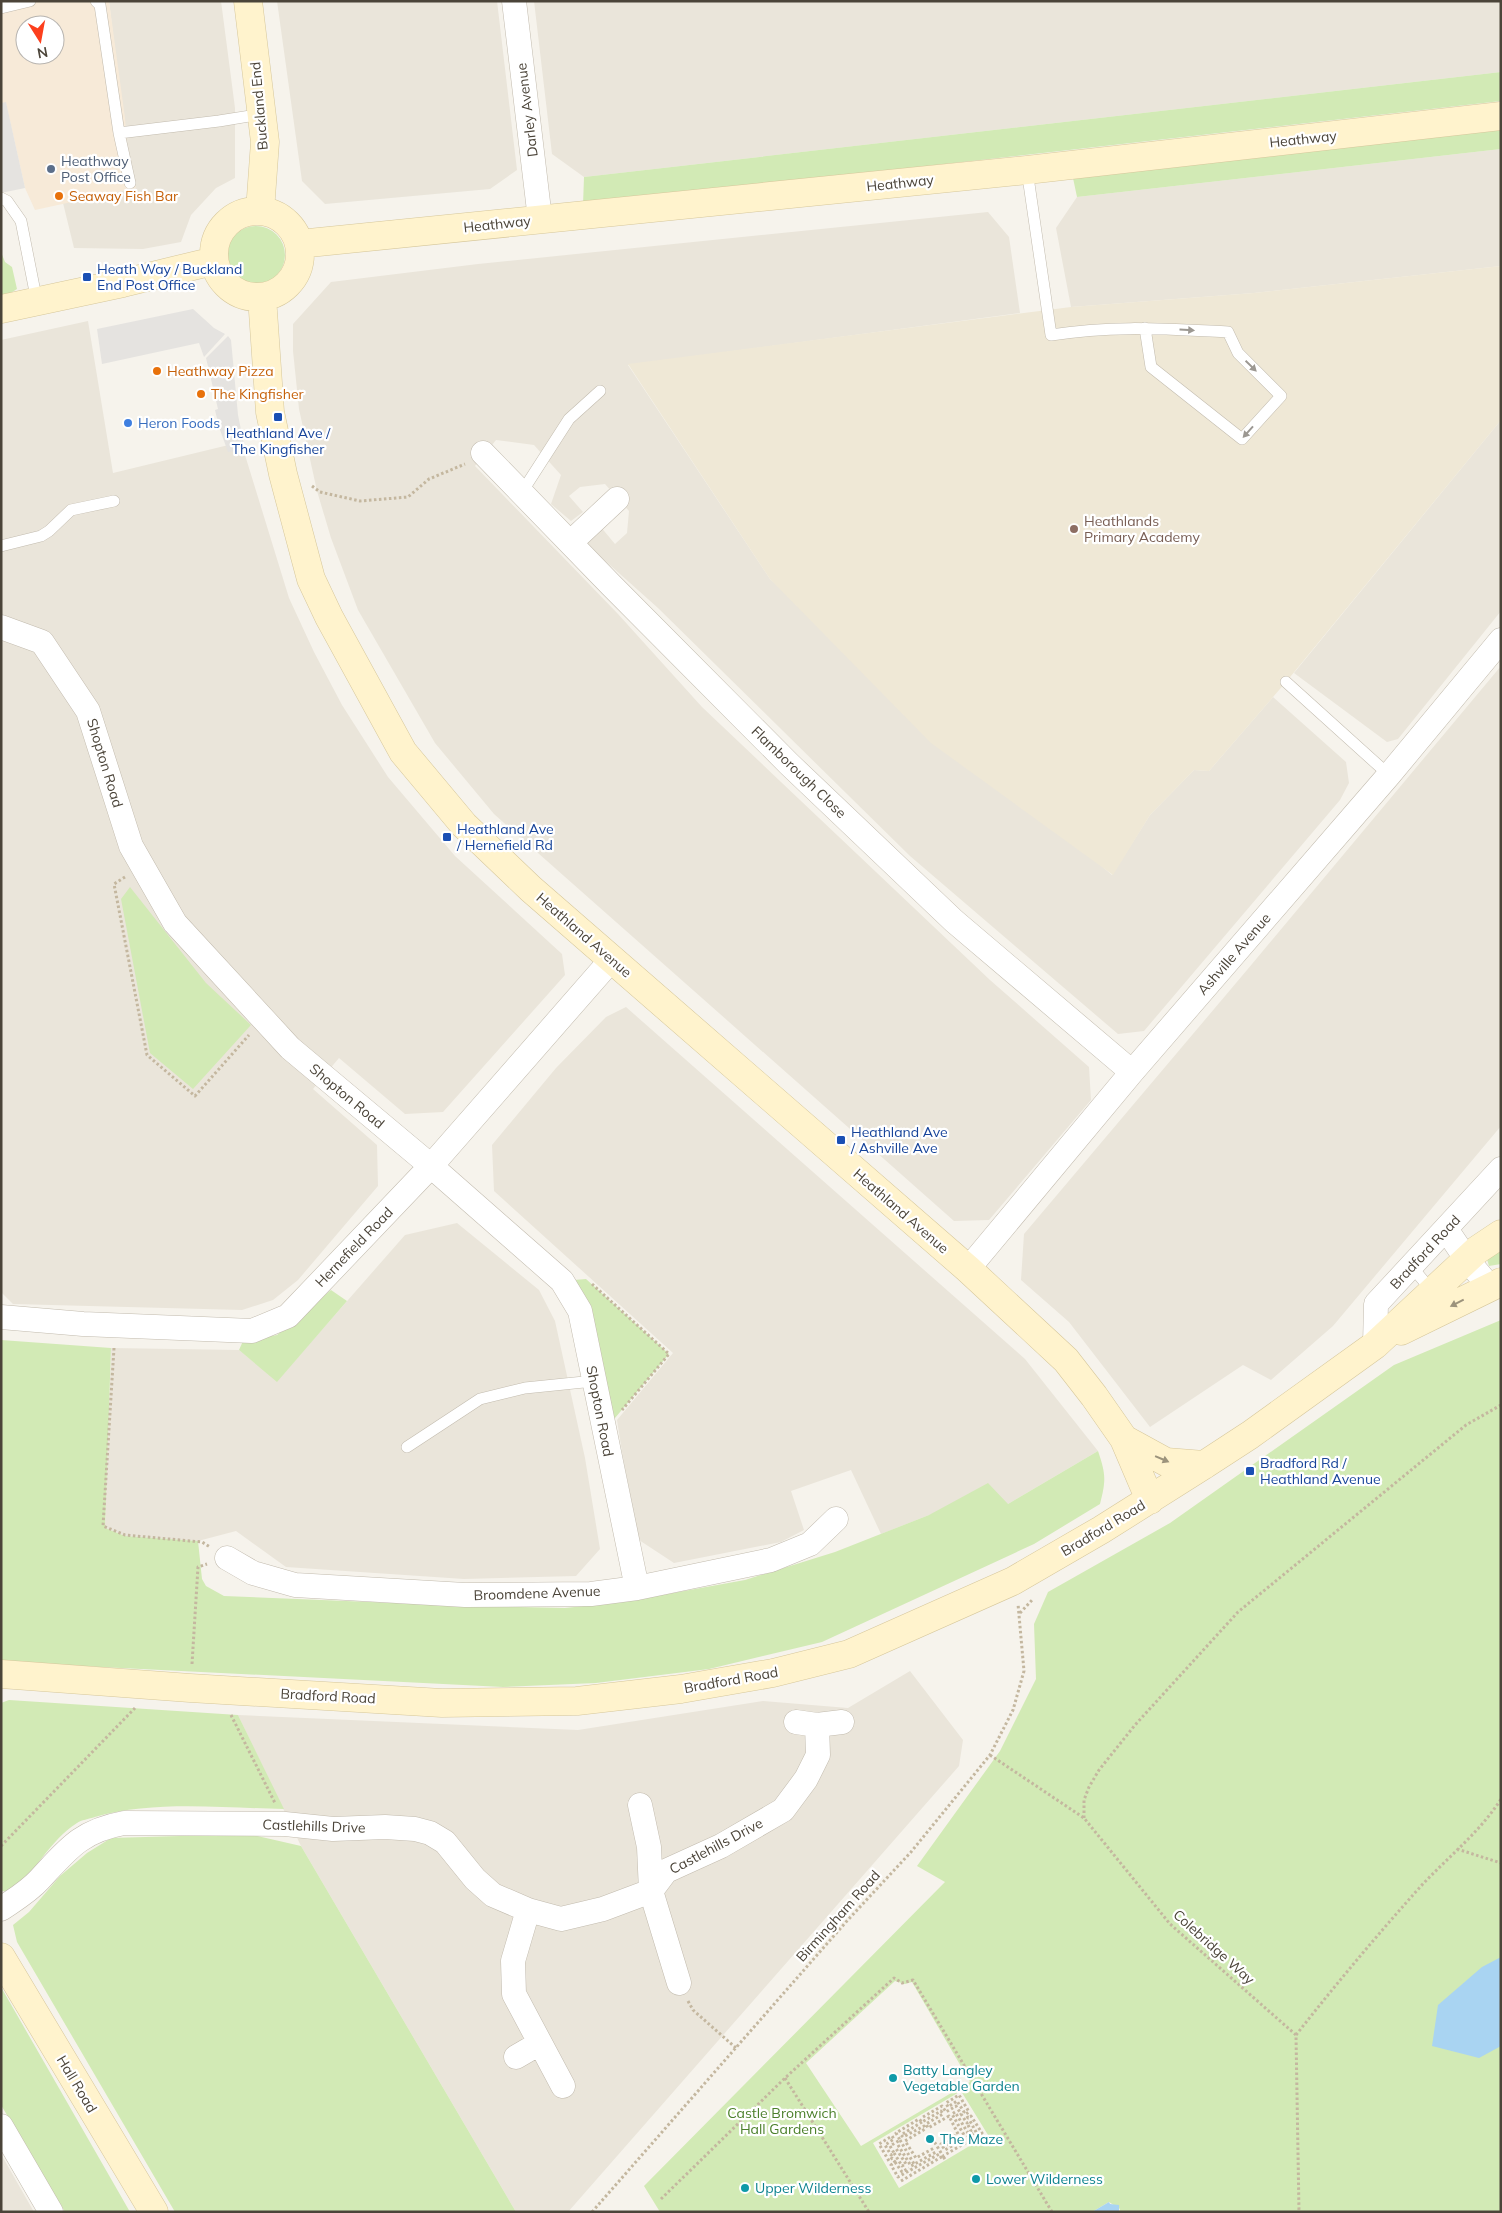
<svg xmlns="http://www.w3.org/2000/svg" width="1502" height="2213" font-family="Mulish,sans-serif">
<rect width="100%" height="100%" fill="#f6f3ec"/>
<path fill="#eae5da" d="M109,1h112l14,107v70l-19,10 -25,27 -10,27 -38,7 -69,-1 -11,-45 65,-45z
M277,1h220l20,169 -27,19 -165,15 -23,-23z
M534,1h967v71l-917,105 -32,-23z
M1501,149v117l-247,27 -183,14 -15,-79 21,-31z
M988,212l21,25 11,76 -392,52 142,214 342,296 38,-60 44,-45 15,1 64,-74 73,65 3,21 -9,17 -196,231 -26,3 -208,-178 -252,-248 -75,-67 17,-15 15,18 12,-11 2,-22 -24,-27 -25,3 -11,9 14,16 -12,9 -20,-17 10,-29 -27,-30 -38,-5 -21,26 143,148 84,93 288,273 99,87 2,33 -102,120 -35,1 -460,-407 -59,-71 -77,-133 -27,-72 -14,-47 -18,-82 -6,-58v-27l38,-42 147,-18z
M88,321l25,152 128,-31 48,156 25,54 28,53 46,72 67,79 107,98 3,21 -122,137 -38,2 -66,-56 -26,31 64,56 1,41 -80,94 -25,20 -31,10 -229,-6 -12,-12v-952z
M1501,420v191l-103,128 -11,3 -93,-69z
M1501,666v460l-168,200 -62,54 -28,-15 -93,62 -81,-105 -48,-42 3,-46 223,-264z
M626,1007l399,352 73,92 -90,53 -79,11 -48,19 -30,-64 -60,21 13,39 -23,12 -107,21 -35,-23 -17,-88 -5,-32 56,-67 -179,-162 -2,-46 64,-77 50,-51z
M457,1223l82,67 16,31 30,137 15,91 -24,27 -112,3 -178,-12 -50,-36 -38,10 -73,-5 -20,-8 6,-180 128,2 38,31 128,-146z
M910,1671l53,69 -4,26 -391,446h-52l-215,-366 -63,-131 340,15 185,-29 85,7z
M1,2154l33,58h-33z"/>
<path fill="#f7ead8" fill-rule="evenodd" d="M1,1h108l16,117 3,40 8,30 -101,22 -10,-22 -19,-85h-5zM25,25h30v30h-30z"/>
<path fill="#efe8d6" d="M1501,266v154l-215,262 -77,89 -15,-1 -44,45 -37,60 -182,-132 -161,-164 -142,-215 443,-57 183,-14z"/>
<path fill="#d2eab5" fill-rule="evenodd" d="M1501,72v29l-918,104 1,-28z
M1501,129v20l-424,48 -4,-19z
M227 255a29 29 0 1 1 58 0a29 29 0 1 1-58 0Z
M1,252l4,10 7,5 5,22 -16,10z
M130,887l76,96 45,42 -58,64 -43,-36 -29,-154z
M1501,1247v17l-12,2 -2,-7z
M586,1279l83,75 -65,77 -42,-150z
M331,1290l16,11 -70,81 -38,-32 4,-9 34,-6z
M1501,1320v892h-382l1,-3 -11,-7 -17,10h-432l-16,-26 301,-304 -28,-16 83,-115 36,-72 -2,-55 14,-32 122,-69 224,-158zM895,1981l10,3 7,-2 58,100 -109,64 -55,-83zM961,2091l27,44 -89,53 -26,-45z
M1,1340l110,8 -6,180 20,8 73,5 4,38 4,7 18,10 245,10 96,2 58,-6 122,-22 90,-28 94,-37 59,-32 20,21 90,-53c8,23 8,30 2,53l-66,40 -212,98 -113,27 -113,14 -93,4 -502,-25z
M9,1700l229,15 46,94c-61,-1 -131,-9 -189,8 -6,2 -14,3 -18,6 -28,18 -41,49 -66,69l-10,-1v-188z
M248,1834l53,12 215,366h-341l-158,-270 -4,-17 16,-13 31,-36 27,-23 24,-15z
M1,1987l129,225h-65l-64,-107z"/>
<path fill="#e5e3e0" d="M6,102l19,86 -24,5v-90z
M193,309l21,19 11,6 -21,23 -5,-14 -97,21 -5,-35z
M228,336l3,4 7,75 7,35 -17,2 -9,-25 -4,-17 3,-1 -12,-51z"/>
<path fill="#a9d4f2" d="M1501,1957v89l-22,12 -47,-12 6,-41 44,-38z
M1109,2202l1,2 9,1v7h-27z"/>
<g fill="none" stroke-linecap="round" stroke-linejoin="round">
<defs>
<path id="lane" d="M96,1l4,4 19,128 100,-12 43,-7
M1,8l29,-7
M119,133l11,50
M1027,170l24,165c62,-10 114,-6 177,-3l10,21 43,43 -39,43 -91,-72 -6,-39
M1,198l6,3 14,20 16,81
M522,492l47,-73 31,-28
M1,546l40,-10 8,-5 22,-21 43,-9
M1286,682l103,93
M1412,1267l20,24
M407,1447l73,-48 45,-11 69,-7"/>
<path id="street" d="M514,1l26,218
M483,453l128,132 178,179 165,157 178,151
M571,542l46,-43
M1,627l41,15 46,69 43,135 44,77 115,125 141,118 131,115 18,30 57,277
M1446,1229l21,31 23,27
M968,1269l164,-197 257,-297 112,-135
M1,1317l82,7 169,7 36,-15 143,-150 181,-207
M1375,1345l1,-41 125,-135
M227,1558l26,15 42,12 170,10 126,-1 46,-6 134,-28 39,-16 26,-25
M796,1722l21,3 25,-3
M640,1805l9,42 2,44 28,92
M1,1909c13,-9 27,-17 38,-29 28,-30 41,-49 85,-57l161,1 48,5 52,-2 30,2 15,4 15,9 30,37 18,16 35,15 33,9 42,-10 48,-18 15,-20 55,-25 62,-36 23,-31 12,-24 -1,-30
M528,1910l-15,51 1,33 49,92
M516,2057l24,-14
M1,2126l50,86"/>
<path id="secondary" d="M248,1l17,141 -5,69
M214 254a43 43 0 1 1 86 0a43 43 0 1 1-86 0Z
M299,244l728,-74 474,-54
M262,297l8,115 13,62 28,105 18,38 74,135 61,73 67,64 437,380 98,91 28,36 30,43 26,61
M1,309l122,-26 91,-22
M1401,1331l100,-49
M1124,1439l42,23 38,3
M1,1674l189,14 252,15 135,-2 104,-12 92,-16 76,-19 164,-73 88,-51 103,-65 46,-30 125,-90 102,-95 24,-16
M1,1957l153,255"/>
</defs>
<use href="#lane" stroke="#c2bbae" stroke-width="12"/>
<use href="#street" stroke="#c2bbae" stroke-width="25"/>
<use href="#secondary" stroke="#d6c79b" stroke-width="29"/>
<path stroke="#c4b79f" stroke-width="3" stroke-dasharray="2.5 2.5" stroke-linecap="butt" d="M312,486l8,6 40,9 48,-4 21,-18 36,-15
M125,877l-11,7 33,171 48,41 54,-61
M592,1284l77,70 -47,56
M114,1348l-11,178 22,9 77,7 8,5
M1020,1613l13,-14
M192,1664l6,-97 9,-3
M231,1715l44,88
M990,1755l94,63 86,106 126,111 3,177
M1084,1818v-18l5,-13 10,-17 36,-45 103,-113 228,-187 35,-20
M1,1846l134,-138
M1457,1849l44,14
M688,2001l5,9 43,38
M1296,2035c40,-51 82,-101 125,-149 27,-29 59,-54 80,-87
M785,2078l84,134
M923,2117l19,-11 4,6 10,-6 5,8
M922,2122l-21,13 2,2 21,-11 1,3 -20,12 11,17 18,-10
M932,2138l11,18 39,-23 -11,-17 -3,2 -2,-4 3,-2 -10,-17 -13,8 2,4 9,-6 7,11 -3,2 6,9 3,-2 6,11 -31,18 -4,-6 17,-10 -9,-18 -21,12 -2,-4 17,-10 -2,-3 -19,11 -3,-3 -23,14 4,7 -10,6 4,7 -3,2 -6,-10 9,-6 -2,-3 -13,8 10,17 3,-3 3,4 -4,3 7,12 43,-24
M900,2140l14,24
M898,2145l13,21 25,-14
M947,2145l17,-10 -12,-21 3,-2 13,21 3,-2 -4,-8
M894,2153l8,13 4,-2 -11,-17
M895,2162l7,10 7,-4
M901,2181l42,-25 3,5
M661,2199l124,-121 109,-100 8,5 11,-3 139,232
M592,2212l254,-290 65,-70 79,-97 23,-45 11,-39 -6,-67"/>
<use href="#lane" stroke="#fff" stroke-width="11"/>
<use href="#street" stroke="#fff" stroke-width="24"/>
<use href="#secondary" stroke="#fff3cd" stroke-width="28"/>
</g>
<defs><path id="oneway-solid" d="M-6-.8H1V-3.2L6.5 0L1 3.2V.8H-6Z" transform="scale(1.25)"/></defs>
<g fill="#9c9892">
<use href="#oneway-solid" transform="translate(1187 330) rotate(3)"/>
<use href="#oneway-solid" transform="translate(1251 366) rotate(44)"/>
<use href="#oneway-solid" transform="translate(1248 432) rotate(132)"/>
</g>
<g fill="#9c937c">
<use href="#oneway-solid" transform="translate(1457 1303) rotate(153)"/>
<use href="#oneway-solid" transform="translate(1162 1459) rotate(23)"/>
</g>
<circle fill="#5c6f8a" stroke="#fff" stroke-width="2" cx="51" cy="169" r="5"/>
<g fill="#e8710a" stroke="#fff" stroke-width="2">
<circle cx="59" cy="196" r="5"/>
<circle cx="157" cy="371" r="5"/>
<circle cx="201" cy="394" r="5"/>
</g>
<g fill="#1a4fb4" stroke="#fff" stroke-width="2">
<rect x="82" y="272" width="10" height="10" rx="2.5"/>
<rect x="273" y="412" width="10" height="10" rx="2.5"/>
<rect x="442" y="832" width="10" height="10" rx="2.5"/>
<rect x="836" y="1135" width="10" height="10" rx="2.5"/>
<rect x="1245" y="1466" width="10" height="10" rx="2.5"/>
</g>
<circle fill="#3f7fe0" stroke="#fff" stroke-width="2" cx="128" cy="423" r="5"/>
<circle fill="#8d6e63" stroke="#fff" stroke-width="2" cx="1074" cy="529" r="5"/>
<g fill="#0f9aa8" stroke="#fff" stroke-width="2">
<circle cx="893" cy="2078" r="5"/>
<circle cx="930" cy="2139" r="5"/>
<circle cx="976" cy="2179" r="5"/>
<circle cx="745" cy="2188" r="5"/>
</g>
<g text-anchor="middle" stroke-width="4.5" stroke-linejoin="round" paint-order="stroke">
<g font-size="14" fill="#4b4439" stroke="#fff">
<text transform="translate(259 106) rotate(-95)" y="5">Buckland End</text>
<text transform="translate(527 110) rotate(-97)" y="5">Darley Avenue</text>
<text transform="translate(1303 139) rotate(-6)" y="5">Heathway</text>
<text transform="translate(900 183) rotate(-6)" y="5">Heathway</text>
<text transform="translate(497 224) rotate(-6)" y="5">Heathway</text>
<text transform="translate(105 763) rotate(73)" y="5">Shopton Road</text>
<text transform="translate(799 772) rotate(44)" y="5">Flamborough Close</text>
<text transform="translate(584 935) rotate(41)" y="5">Heathland Avenue</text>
<text transform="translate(1234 954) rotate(-49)" y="5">Ashville Avenue</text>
<text transform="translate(347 1096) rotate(40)" y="5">Shopton Road</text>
<text transform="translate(901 1211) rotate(41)" y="5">Heathland Avenue</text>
<text transform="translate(354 1247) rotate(-46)" y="5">Hernefield Road</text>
<text transform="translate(1425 1252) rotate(-47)" y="5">Bradford Road</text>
<text transform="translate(600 1411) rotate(79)" y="5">Shopton Road</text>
<text transform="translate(1103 1528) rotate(-31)" y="5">Bradford Road</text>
<text transform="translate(537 1593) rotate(-2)" y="5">Broomdene Avenue</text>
<text transform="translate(731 1680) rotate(-10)" y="5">Bradford Road</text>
<text transform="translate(328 1696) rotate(3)" y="5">Bradford Road</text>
<text transform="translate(314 1826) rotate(2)" y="5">Castlehills Drive</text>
<text transform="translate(716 1846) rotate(-28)" y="5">Castlehills Drive</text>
<text transform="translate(838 1916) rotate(-48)" y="5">Birmingham Road</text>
<text transform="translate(1214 1947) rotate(42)" y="5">Colebridge Way</text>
<text transform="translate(77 2084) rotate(59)" y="5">Hall Road</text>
</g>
<g font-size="14" fill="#4e5e75" stroke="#fff" text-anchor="start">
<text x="61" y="166">Heathway<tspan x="61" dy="16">Post Office</tspan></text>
</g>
<g font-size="14" fill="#c56008" stroke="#fff" text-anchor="start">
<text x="69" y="201">Seaway Fish Bar</text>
<text x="167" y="376">Heathway Pizza</text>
<text x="211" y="399">The Kingfisher</text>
</g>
<g font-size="14" fill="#164399" stroke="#fff" text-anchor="start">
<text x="97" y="274">Heath Way / Buckland<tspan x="97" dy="16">End Post Office</tspan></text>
<text x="278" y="438" text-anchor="middle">Heathland Ave /<tspan x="278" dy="16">The Kingfisher</tspan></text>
<text x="457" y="834">Heathland Ave<tspan x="457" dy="16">/ Hernefield Rd</tspan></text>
<text x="851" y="1137">Heathland Ave<tspan x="851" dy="16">/ Ashville Ave</tspan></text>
<text x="1260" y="1468">Bradford Rd /<tspan x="1260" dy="16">Heathland Avenue</tspan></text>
</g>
<g font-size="14" fill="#366cbe" stroke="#fff" text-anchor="start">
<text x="138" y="428">Heron Foods</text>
</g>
<g font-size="14" fill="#785e54" stroke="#fff" text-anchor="start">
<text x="1084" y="526">Heathlands<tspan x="1084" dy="16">Primary Academy</tspan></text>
</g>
<g font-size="14" fill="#0d838f" stroke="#fff" text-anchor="start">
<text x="903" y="2075">Batty Langley<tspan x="903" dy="16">Vegetable Garden</tspan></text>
<text x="940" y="2144">The Maze</text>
<text x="986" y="2184">Lower Wilderness</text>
<text x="755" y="2193">Upper Wilderness</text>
</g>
<g font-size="14" fill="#4a7f2a" stroke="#fff">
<text x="782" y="2118">Castle Bromwich<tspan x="782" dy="16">Hall Gardens</tspan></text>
</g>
</g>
<rect width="1502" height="2213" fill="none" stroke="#4b4439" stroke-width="5"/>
<g transform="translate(40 40) rotate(169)"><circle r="24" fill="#ffffff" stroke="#b7b4b0"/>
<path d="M0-4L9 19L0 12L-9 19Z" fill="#fc3f1d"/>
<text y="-8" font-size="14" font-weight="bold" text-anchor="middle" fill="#4b4439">N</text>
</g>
</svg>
